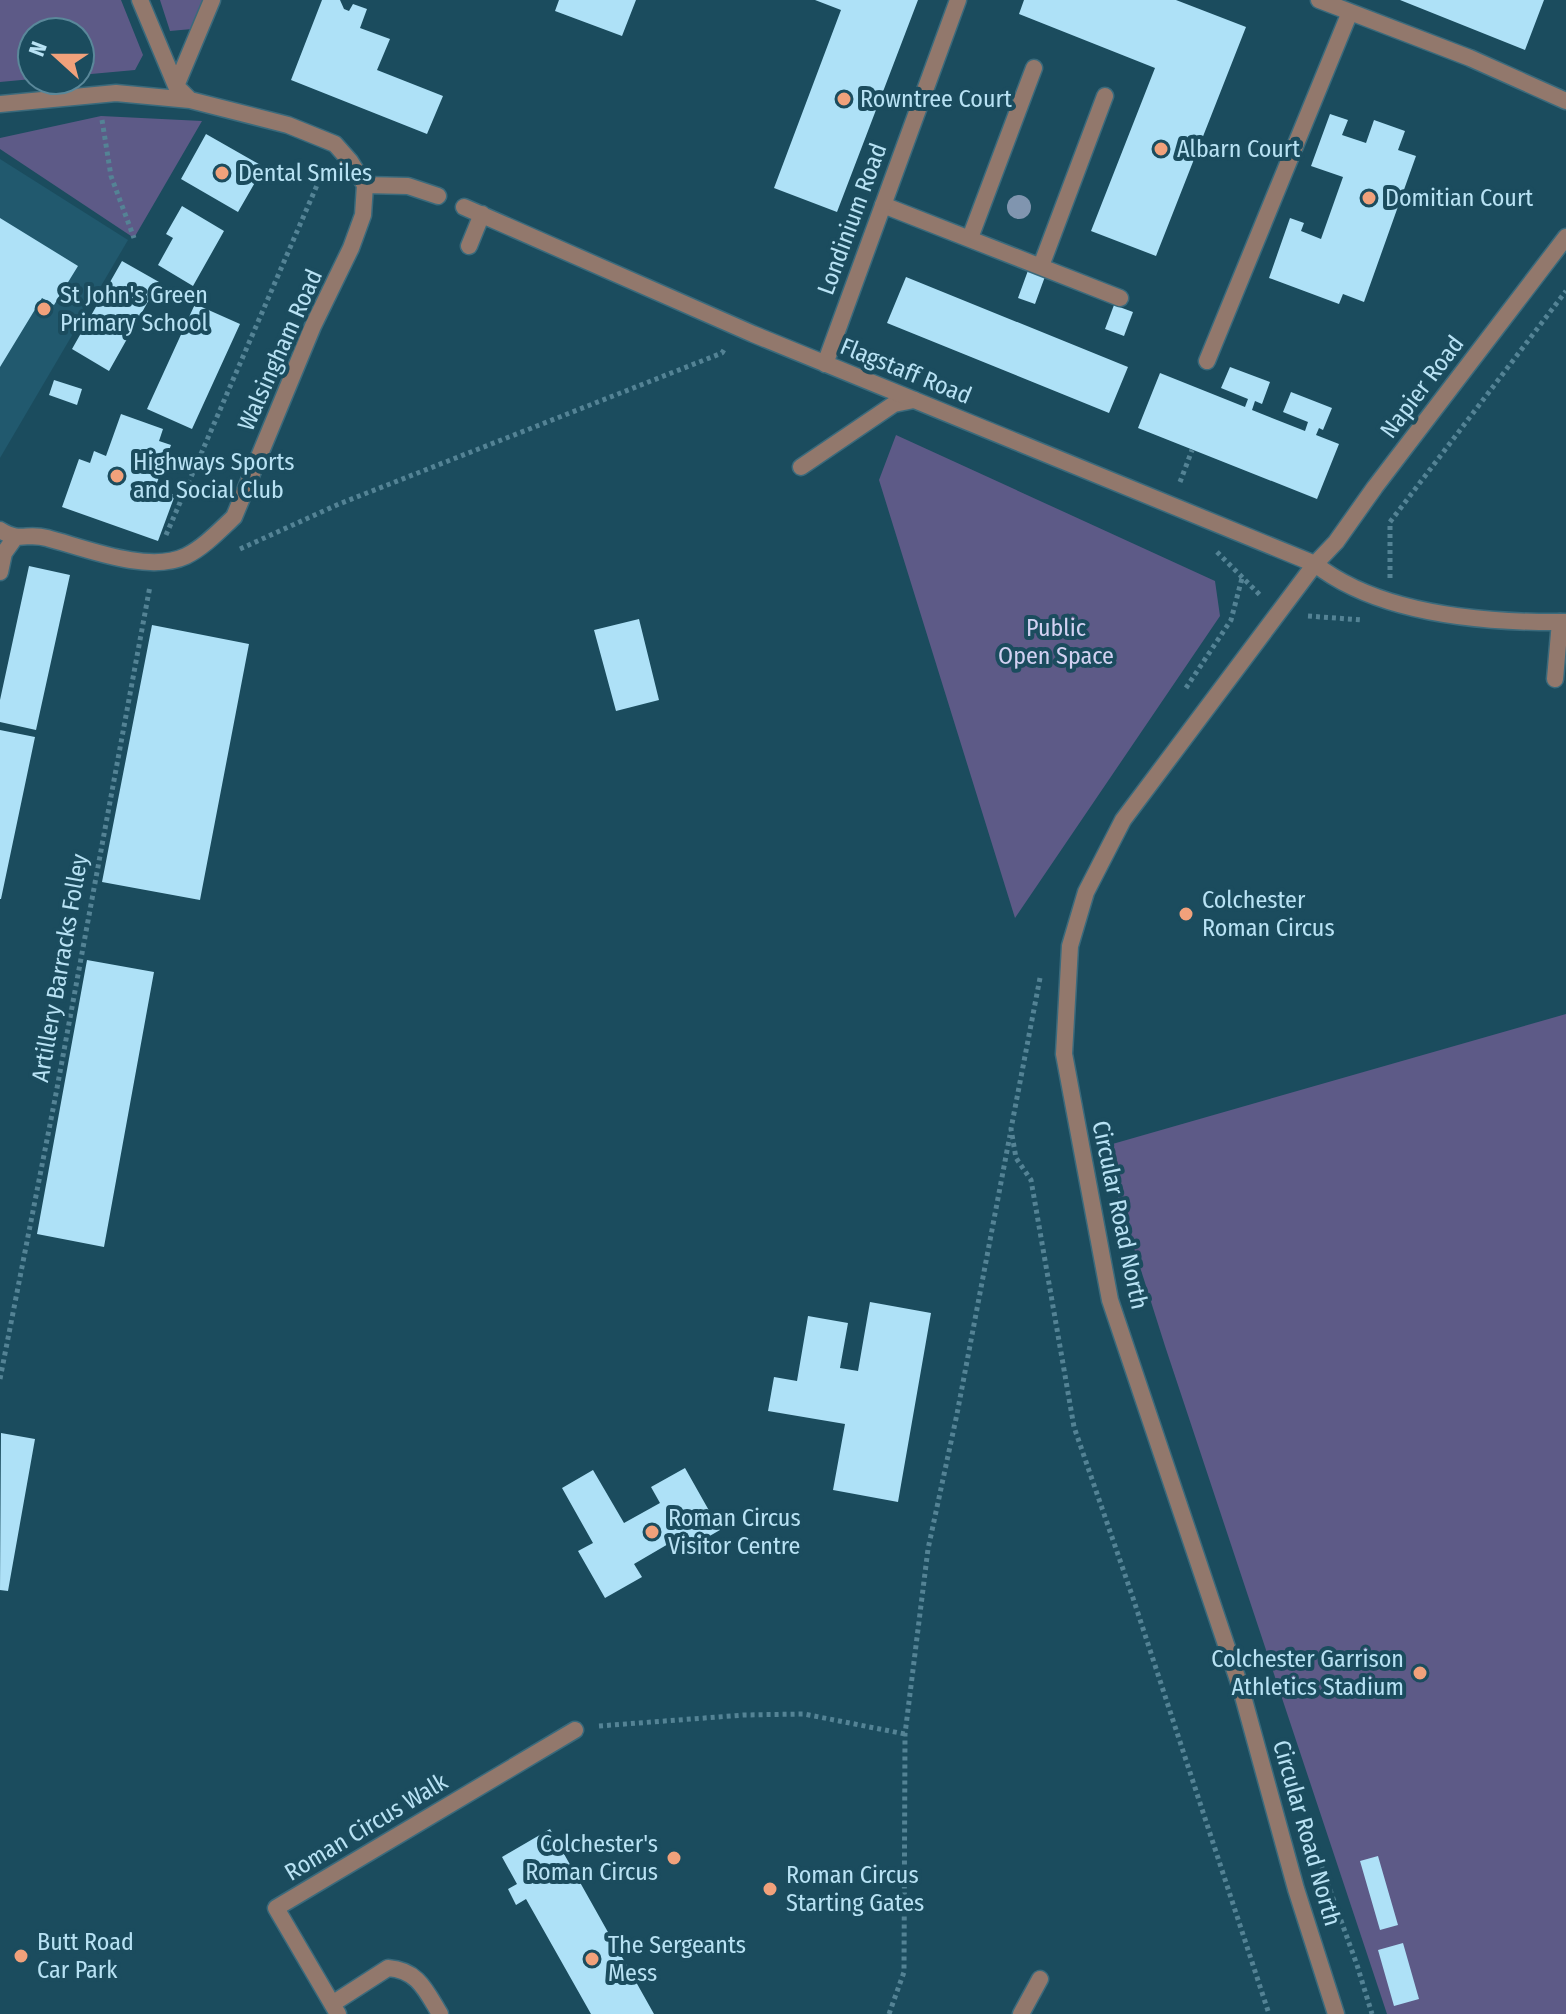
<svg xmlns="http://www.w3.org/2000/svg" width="1566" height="2014" font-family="'Fira Sans Condensed',sans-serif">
<rect width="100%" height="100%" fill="#1b4c5e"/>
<path fill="#21596e" d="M0,159l128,81 -128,218z"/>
<path fill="#5d5a87" d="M0,0h121l22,55 -8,15 -55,5v-43h-48v47l-32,3z
M160,0h43l-11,29 -22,2z
M101,116l101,5 -68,117 -134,-89v-11z
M896,435l319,146 5,35 -205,302 -136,-438z
M1566,1014v1000h-179l-222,-668 -63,-199z"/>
<path fill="#aee1f7" d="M322,0h18l4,9 5,2 4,-7 14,5 -7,19 30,11 -13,31 66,26 -16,38 -136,-54z
M559,0h77l-14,36 -67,-25z
M815,0h103l-81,212 -63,-24 67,-178z
M1024,0h152l70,27 -90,229 -65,-25 64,-163 -136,-54z
M1400,0h144l-19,50z
M1330,114l18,6 -6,15 24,8 8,-23 31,11 -7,19 18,6 -52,146 -21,-8 -4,10 -70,-26 21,-60 14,5 -3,8 20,8 22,-62 -32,-11z
M206,134l58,33 -26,45 -57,-33z
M182,206l42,25 -31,55 -35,-21 15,-27 -7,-4z
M0,218l78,48 -24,39 -12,-7 -42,69z
M122,261l37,21 -50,89 -37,-22z
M1030,265l17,6 -12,33 -17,-6z
M906,277l222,90 -19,46 -222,-90z
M195,304l45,20 -48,105 -45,-20z
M1114,305l19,7 -9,24 -19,-7z
M1230,367l40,15 -8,22 -7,-3 -3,9 53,21 3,-9 -25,-10 8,-20 41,16 -9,22 -4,-2 -3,7 23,9 -22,55 -179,-71 22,-55 85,34 3,-8 -27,-11z
M54,380l28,9 -5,16 -28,-10z
M121,414l42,15 -4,12 12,4 -16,43 20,7 -17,46 -96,-34 17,-48 11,4 4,-12 12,5z
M29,566l41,9 -34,155 -36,-8v-22z
M639,619l20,81 -43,11 -22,-81z
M152,625l97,19 -49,256 -98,-18z
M0,730l35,7 -34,162h-1z
M87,960l67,12 -50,275 -67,-13z
M870,1302l61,11 -33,189 -65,-12 12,-66 -77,-13 6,-34 23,4 11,-65 40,7 -8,45 18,3z
M1,1433l34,6 -27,152 -8,-1z
M685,1468l35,62 -26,15 -7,-12 -53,31 8,13 -37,21 -27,-47 15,-8 -31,-55 31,-18 31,53 36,-20 -9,-16z
M550,1829l104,185h-63l-65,-115 -10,6 -8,-16 9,-5 -15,-27z
M1378,1856l20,69 -18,5 -20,-69z
M1403,1943l16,56 -25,7 -16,-56z"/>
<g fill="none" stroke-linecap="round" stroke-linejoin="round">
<defs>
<path id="lane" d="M883,205l237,93
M970,238l64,-170
M1041,266l64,-170
M801,467l93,-63 20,-4
M1555,679l5,-57
M1021,2014l19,-35"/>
<path id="street" d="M140,0l36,86 14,14
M1319,0l151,58 96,43
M176,86l36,-86
M0,104l116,-11 74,7 98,25 47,19 15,17 15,24
M365,185l43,1 30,10
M464,207l289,127 562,230c65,51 170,59 251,58
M469,246l13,-32
M1207,361l143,-349
M825,364l133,-364
M0,530c21,13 26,2 47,8 38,10 101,36 139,18 18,-9 33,-25 48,-39l79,-191 38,-78 12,-33 2,-30
M0,572l4,-19 10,-14
M332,2004l56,-36c30,2 38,23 52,46
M338,2014l-62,-106 299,-178
M1336,2014l-40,-125 -55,-200 -131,-389 -46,-246 6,-108 16,-54 37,-72 192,-256 21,-22 39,-55 191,-250"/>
</defs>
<use href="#lane" stroke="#3a6a7c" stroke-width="19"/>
<use href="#street" stroke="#3a6a7c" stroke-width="19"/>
<path stroke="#548395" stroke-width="5" stroke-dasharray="4 4" stroke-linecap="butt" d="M102,120l9,56 23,62
M1180,482l12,-32
M166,535l158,-366
M240,549l99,-45 383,-151 3,-5
M1217,552l44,44
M1390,578v-56l176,-231
M1308,616l54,4
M1186,688l45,-68 11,-42
M1040,978l-29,151 5,29 15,22 43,247 59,171 136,416
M0,1379l55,-280 95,-513
M599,1726l145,-11 60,-1 101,20
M1311,1837l46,128 15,49
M889,2014l15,-42 1,-238 23,-185 29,-135 53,-279"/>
<use href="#lane" stroke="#92786c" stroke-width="16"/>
<use href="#street" stroke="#92786c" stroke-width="16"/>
</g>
<circle fill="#8095af" cx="1019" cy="207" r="12"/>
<g fill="#f1a17b" stroke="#1b4c5e" stroke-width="3">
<circle cx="844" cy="99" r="8"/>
<circle cx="1161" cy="149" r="8"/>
<circle cx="222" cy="173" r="8"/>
<circle cx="1369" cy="198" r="8"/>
<circle cx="44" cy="309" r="8"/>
<circle cx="117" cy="476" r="8"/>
<circle cx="1186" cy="914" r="8"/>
<circle cx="652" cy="1532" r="8"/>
<circle cx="1420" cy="1673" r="8"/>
<circle cx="674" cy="1858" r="8"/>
<circle cx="770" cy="1889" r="8"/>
<circle cx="21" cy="1956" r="8"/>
<circle cx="592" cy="1959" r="8"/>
</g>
<g text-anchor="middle" stroke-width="8" stroke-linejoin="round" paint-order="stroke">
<g font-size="24" fill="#b8e2f4" stroke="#1b4c5e" text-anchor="start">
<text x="860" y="107">Rowntree Court</text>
<text x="1177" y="157">Albarn Court</text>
<text x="238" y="181">Dental Smiles</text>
<text x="1385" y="206">Domitian Court</text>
<text x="60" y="303">St John's Green<tspan x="60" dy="28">Primary School</tspan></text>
<text x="133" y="470">Highways Sports<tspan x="133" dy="28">and Social Club</tspan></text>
<text x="1202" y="908">Colchester<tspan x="1202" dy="28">Roman Circus</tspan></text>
<text x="668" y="1526">Roman Circus<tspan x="668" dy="28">Visitor Centre</tspan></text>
<text x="1404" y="1667" text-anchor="end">Colchester Garrison<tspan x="1404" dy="28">Athletics Stadium</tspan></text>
<text x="658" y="1852" text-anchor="end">Colchester's<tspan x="658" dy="28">Roman Circus</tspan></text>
<text x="786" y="1883">Roman Circus<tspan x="786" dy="28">Starting Gates</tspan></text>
<text x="37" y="1950">Butt Road<tspan x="37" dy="28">Car Park</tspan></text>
<text x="608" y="1953">The Sergeants<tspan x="608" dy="28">Mess</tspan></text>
</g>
<g font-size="24" fill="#b8e2f4" stroke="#1b4c5e">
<text transform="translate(852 219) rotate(-70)" y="8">Londinium Road</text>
<text transform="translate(280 350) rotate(-66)" y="8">Walsingham Road</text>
<text transform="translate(906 371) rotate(22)" y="8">Flagstaff Road</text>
<text transform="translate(1422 387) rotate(-53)" y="8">Napier Road</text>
<text transform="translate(60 968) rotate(-80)" y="8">Artillery Barracks Folley</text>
<text transform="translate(1120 1215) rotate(78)" y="8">Circular Road North</text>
<text transform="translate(366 1827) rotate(-31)" y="8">Roman Circus Walk</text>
<text transform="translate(1307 1833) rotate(74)" y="8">Circular Road North</text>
</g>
<g font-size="24" fill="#d2d1f2" stroke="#1b4c5e">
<text x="1056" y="636">Public<tspan x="1056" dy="28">Open Space</tspan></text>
</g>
</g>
<g transform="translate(56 56) rotate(291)"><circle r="38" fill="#1b4c5e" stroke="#5a889a" stroke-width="2"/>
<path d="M0-6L14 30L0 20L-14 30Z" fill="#f1a17b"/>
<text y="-12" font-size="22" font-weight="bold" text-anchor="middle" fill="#b8e2f4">N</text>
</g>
</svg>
